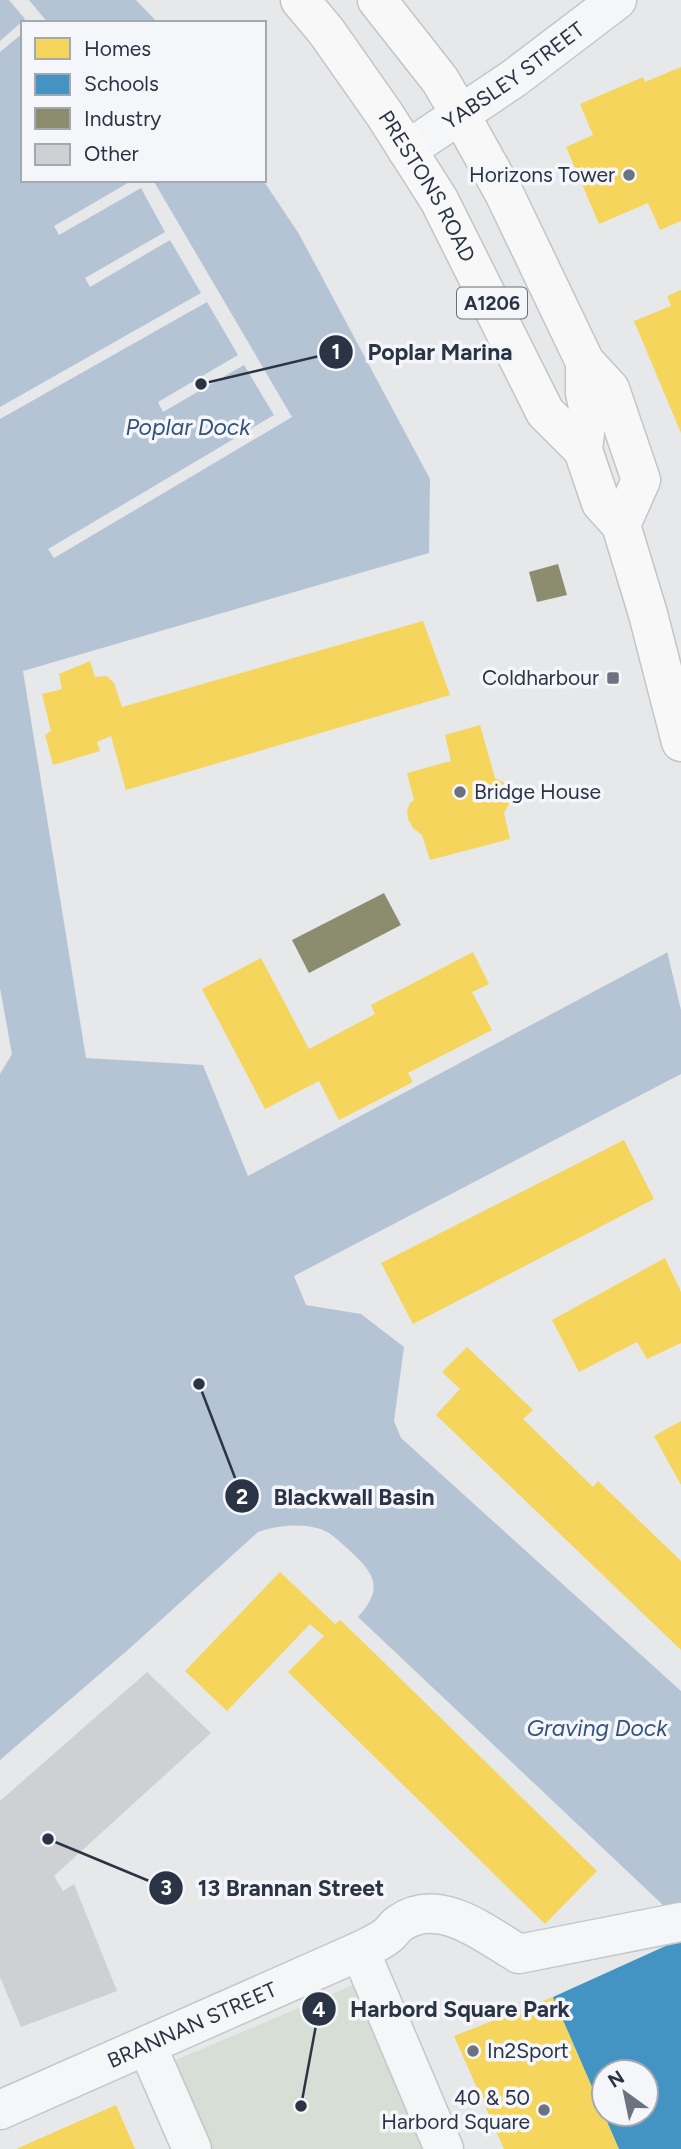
<svg xmlns="http://www.w3.org/2000/svg" width="681" height="2149" font-family="Figtree,sans-serif">
<rect width="100%" height="100%" fill="#e6e8ea"/>
<path fill="#d6ded6" d="M360,1982l72,167h-226l-37,-86z"/>
<path fill="#b4c4d5" d="M0,0h136l22,23h-135v157h240l36,54 131,245 -1,74 -406,118 63,387 117,7 45,111 433,-231v129l-387,202 12,29 55,9 43,33 -10,74 7,17 280,253v231l-323,-305c27,-30 16,-44 -10,-68 -9,-8 -18,-18 -31,-21 -18,-5 -42,-2 -59,4l-128,116 -130,112v-686l12,-20 -12,-66z"/>
<path fill="#e6e8ea" d="M9,0h20l19,23h-25v10l-23,19v-11l25,-22z
M133,180h20l139,237 -238,141 -6,-9 226,-134 -30,-50 -81,47 -5,-10 80,-47 -31,-53 -207,117v-12l201,-114 -31,-53 -80,47 -5,-9 80,-46 -24,-44 -82,47 -5,-9z
M681,942v68l-14,-59z"/>
<path fill="#f6d55c" d="M681,67v154l-21,9 -12,-27 -49,21 -33,-77 27,-12 -13,-31 63,-27 2,5z
M681,290v143l-47,-112 37,-15 -4,-10z
M423,621l27,74 -324,95 -15,-54 -14,6 3,9 -47,14 -8,-30 6,-4 -9,-37 20,-5 -3,-15 31,-13 5,16 12,-1 7,7 8,24z
M480,725l15,53 8,4 6,6 1,14 -6,11 6,26 -80,21 -8,-25 -9,-7 -5,-9 -1,-9 3,-7 4,-3 -7,-27 44,-12 -6,-26z
M473,952l16,32 -17,8 20,38 -84,43 5,9 -74,38 -20,-39 -54,28 -63,-120 59,-31 48,91 66,-35 -4,-9z
M624,1140l30,59 -241,125 -32,-61z
M665,1258l16,34v51l-34,16 -10,-17 -58,30 -27,-52z
M467,1347l66,63 -10,9 70,68 5,-6 83,80v89l-245,-235 24,-26 -18,-17z
M681,1421v64l-27,-49z
M280,1572l55,52 5,-4 21,20 236,231 -52,53 -257,-252 36,-36 -14,-12 -83,87 -42,-40z
M553,1997l66,152h-115l-50,-113z
M116,2105l19,44h-119z"/>
<path fill="#4393c3" fill-rule="evenodd" d="M681,1939v210h-62l-66,-152zM604,2072h42v42h-42z"/>
<path fill="#8c8c6e" d="M558,564l9,31 -30,7 -8,-30z
M384,893l17,32 -92,48 -17,-33z"/>
<path fill="#ced0d3" d="M147,1672l64,61 -157,143 9,15 11,-7 43,107 -96,36 -21,-50v-176z"/>
<g fill="none" stroke-linecap="round" stroke-linejoin="round">
<defs>
<g id="minor">
<path id="s1" d="M407,150l106,-71 104,-79"/>
<path d="M360,1951l84,198"/>
<path d="M147,2046l45,103"/>
<path id="s2" d="M0,2110l360,-159c9,-5 20,-9 28,-16 4,-3 7,-9 12,-12 40,-27 85,11 119,31l162,-32"/>
</g>
<g id="primary">
<path id="s3" d="M300,0l26,31 59,84 54,85 106,212 38,38"/>
<path d="M377,0l63,80 21,36 43,77 81,169 25,27 31,91 -20,45"/>
<path d="M585,362v31l3,14 -5,43 18,53 20,22 27,89 33,128"/>
</g>
</defs>
<use href="#minor" stroke="#c4c6c8" stroke-width="41"/>
<use href="#primary" stroke="#c2c5c8" stroke-width="41"/>
<use href="#minor" stroke="#f5f6f7" stroke-width="38"/>
<use href="#primary" stroke="#f8f8f8" stroke-width="38"/>
</g>
<g fill="#6c737f" stroke="#f4f6f9" stroke-width="2.5">
<circle cx="629" cy="175" r="7"/>
<rect x="606" y="671" width="14" height="14" rx="3.5"/>
<circle cx="460" cy="792" r="7"/>
<circle cx="473" cy="2051" r="7"/>
<circle cx="544" cy="2110" r="7"/>
</g>
<g text-anchor="middle" stroke-width="7" stroke-linejoin="round" paint-order="stroke">
<rect fill="#f4f6f9" stroke="#676e7b" stroke-width="2" x="457" y="287.5" width="70" height="31" rx="5"/>
<g font-size="19" font-weight="bold" fill="#2b3445">
<text x="492" y="310">A1206</text>
</g>
<g font-size="21" fill="#2b3445" stroke="#f4f6f9">
<text dy="7" stroke="none"><textPath href="#s1" startOffset="130">YABSLEY STREET</textPath></text>
<text dy="7" stroke="none"><textPath href="#s3" startOffset="226">PRESTONS ROAD</textPath></text>
<text dy="7" stroke="none"><textPath href="#s2" startOffset="210">BRANNAN STREET</textPath></text>
</g>
<g font-size="21" fill="#2b3445" stroke="#f4f6f9" text-anchor="end">
<text x="615" y="182">Horizons Tower</text>
<text x="599" y="685">Coldharbour</text>
<text x="474" y="799" text-anchor="start">Bridge House</text>
<text x="487" y="2058" text-anchor="start">In2Sport</text>
<text x="530" y="2105">40 &amp; 50<tspan x="530" dy="24">Harbord Square</tspan></text>
</g>
<g font-size="23" font-style="italic" fill="#34527a" stroke="#f4f6f9">
<text x="188" y="435">Poplar Dock</text>
<text x="597" y="1736">Graving Dock</text>
</g>
</g>
<path fill="none" stroke="#2b3445" stroke-width="2.5" d="M201 384L336 352M199 1384L242 1496M48 1839L166 1888M301 2106L319 2009"/>
<g fill="#2b3445" stroke="#f4f6f9" stroke-width="2.5">
<circle cx="201" cy="384" r="7"/>
<circle cx="199" cy="1384" r="7"/>
<circle cx="48" cy="1839" r="7"/>
<circle cx="301" cy="2106" r="7"/>
<circle cx="336" cy="352" r="18"/>
<circle cx="242" cy="1496" r="18"/>
<circle cx="166" cy="1888" r="18"/>
<circle cx="319" cy="2009" r="18"/>
</g>
<g font-size="21" text-anchor="middle" font-weight="bold" fill="#fff">
<text x="336" y="359">1</text>
<text x="242" y="1504">2</text>
<text x="166" y="1895">3</text>
<text x="319" y="2017">4</text>
</g>
<g font-size="23" text-anchor="middle" font-weight="bold" fill="#2b3445" stroke="#f4f6f9" stroke-width="7" stroke-linejoin="round" paint-order="stroke">
<text x="440" y="360">Poplar Marina</text>
<text x="354" y="1505">Blackwall Basin</text>
<text x="291" y="1896">13 Brannan Street</text>
<text x="460" y="2017">Harbord Square Park</text>
</g>
<rect x="21" y="21" width="245" height="161" fill="#f4f6f9" stroke="#a4a8b1" stroke-width="2"/>
<rect x="35" y="38" width="35" height="21" fill="#f6d55c" stroke="#a4a8b1" stroke-width="2"/>
<text x="84" y="56" font-size="21" fill="#2b3445">Homes</text>
<rect x="35" y="74" width="35" height="21" fill="#4393c3" stroke="#a4a8b1" stroke-width="2"/>
<text x="84" y="91" font-size="21" fill="#2b3445">Schools</text>
<rect x="35" y="108" width="35" height="21" fill="#8c8c6e" stroke="#a4a8b1" stroke-width="2"/>
<text x="84" y="126" font-size="21" fill="#2b3445">Industry</text>
<rect x="35" y="144" width="35" height="21" fill="#ced0d3" stroke="#a4a8b1" stroke-width="2"/>
<text x="84" y="161" font-size="21" fill="#2b3445">Other</text>
<g transform="translate(625 2093) rotate(327)"><circle r="33" fill="#f4f6f9" stroke="#a4a8b1" stroke-width="2"/>
<path d="M0-5L12 26L0 18L-12 26Z" fill="#6c737f"/>
<text y="-10" font-size="19" font-weight="bold" text-anchor="middle" fill="#2b3445">N</text>
</g>
</svg>
